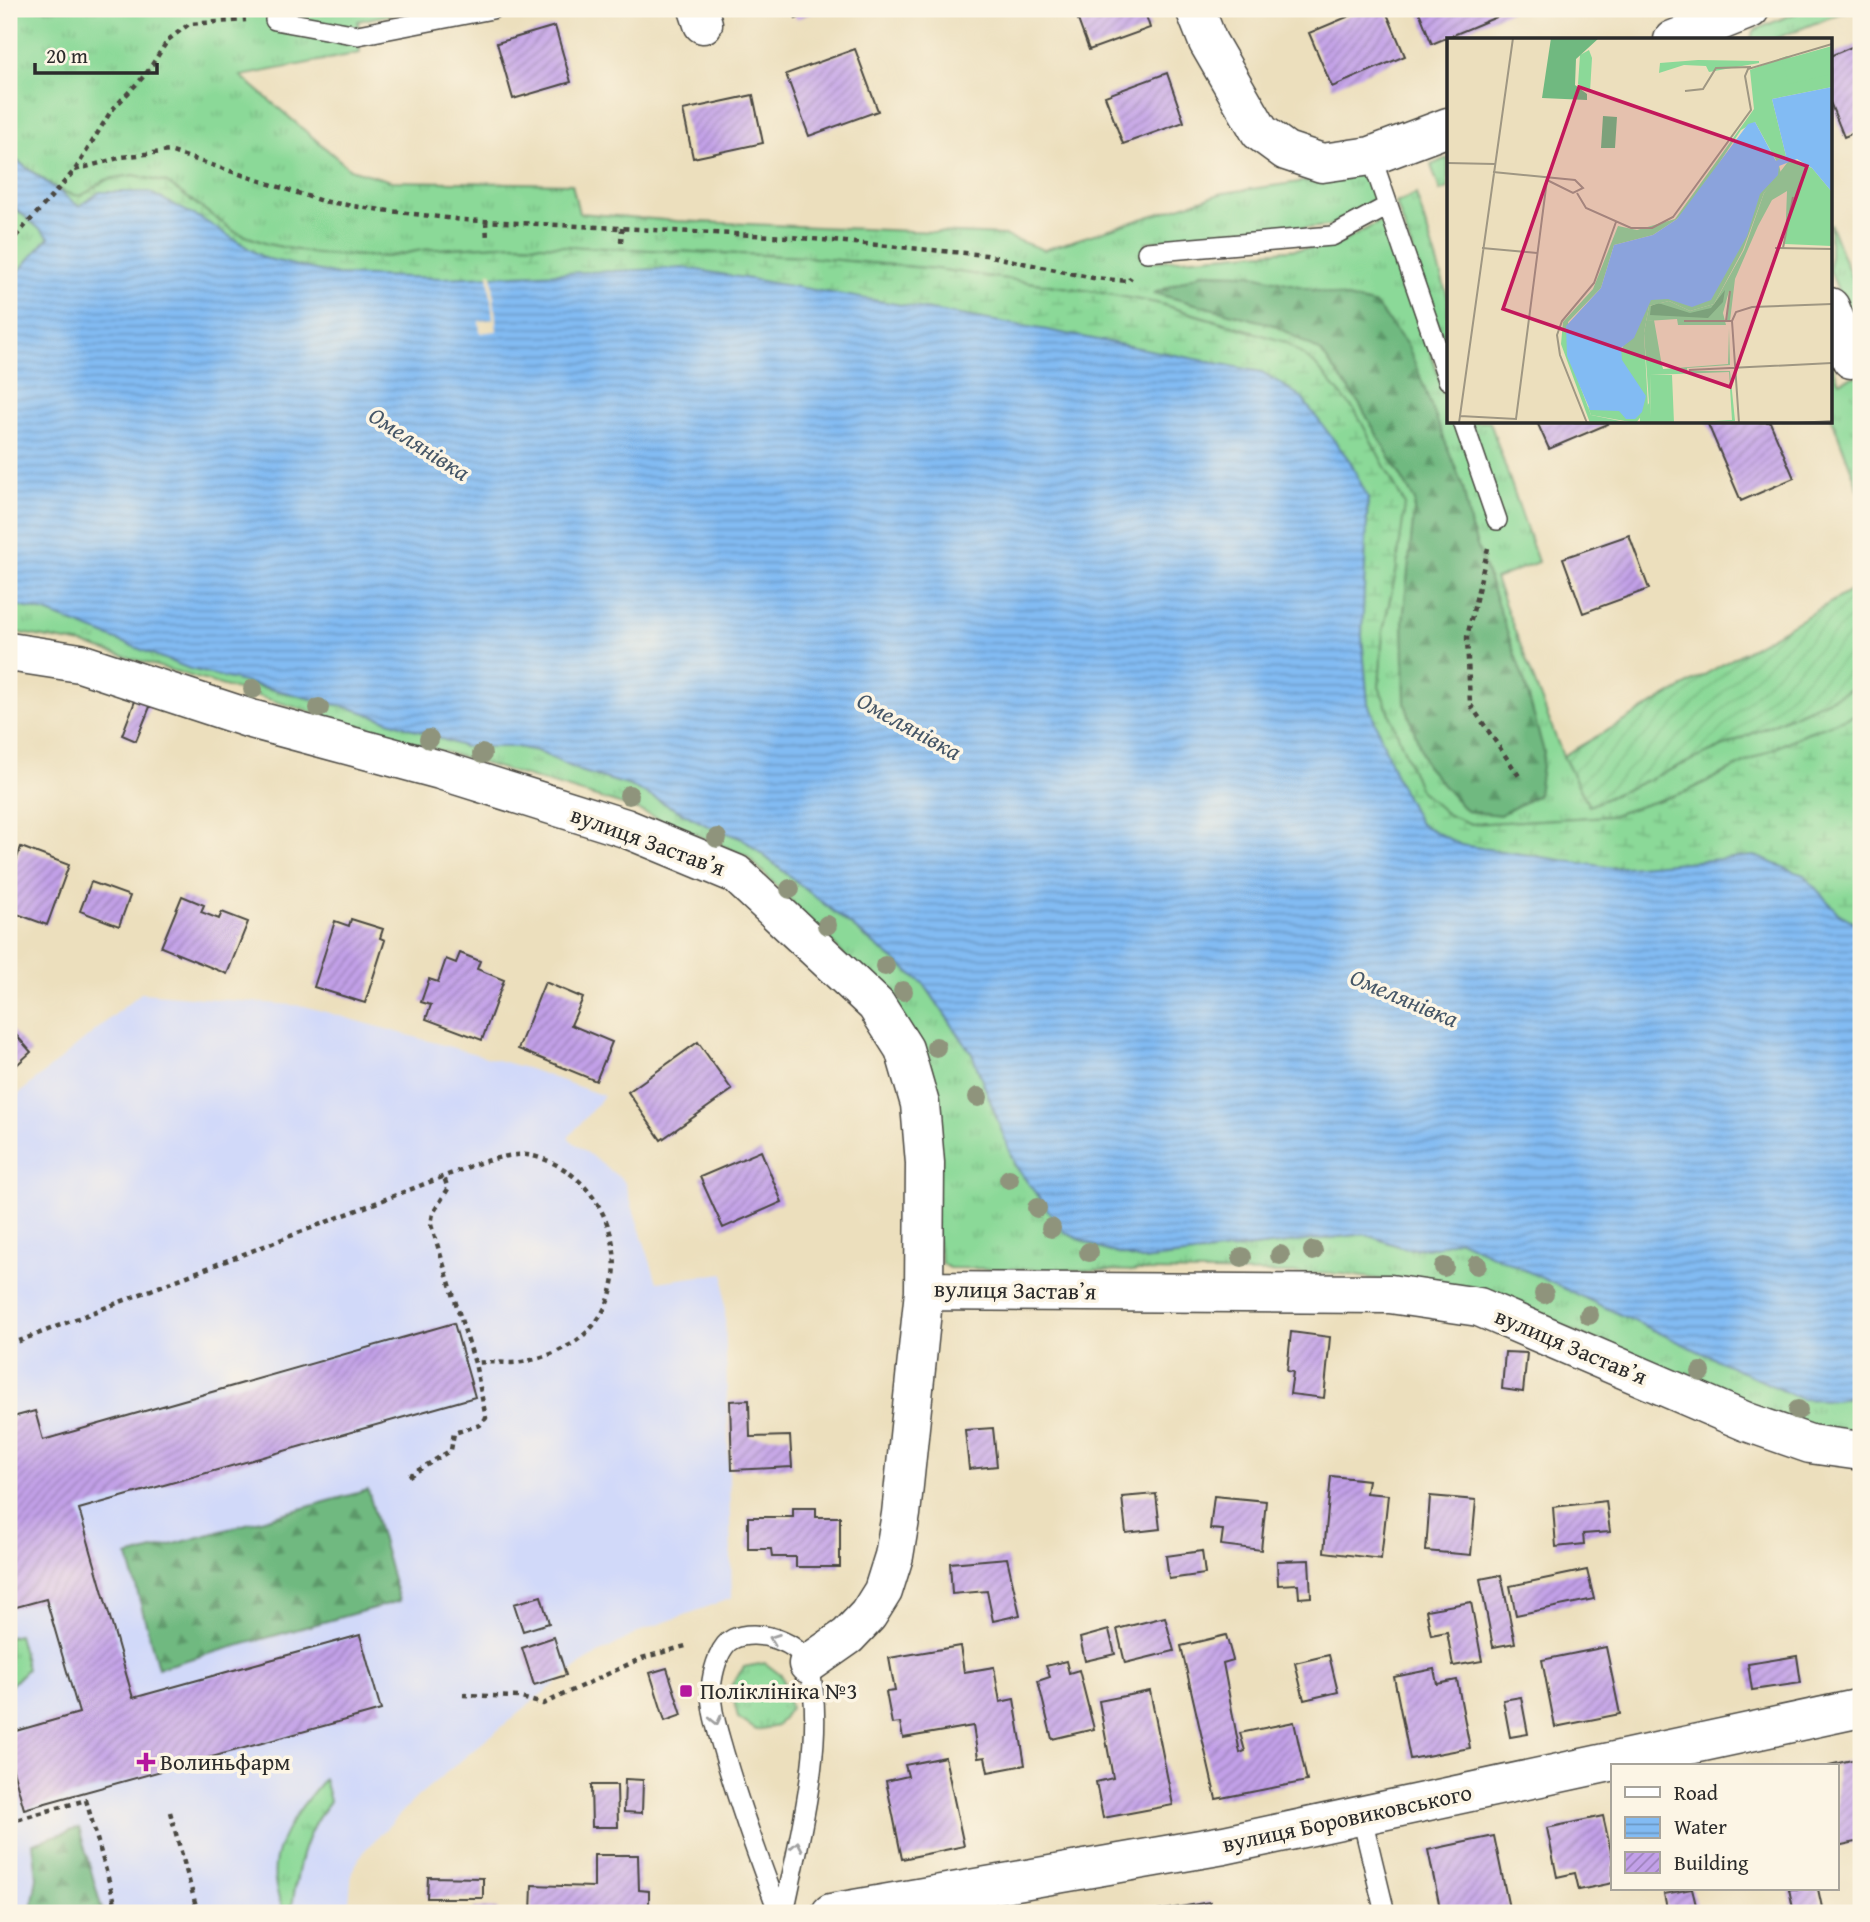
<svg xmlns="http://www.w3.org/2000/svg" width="1870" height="1922" font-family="'Gentium Book Plus',serif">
<defs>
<pattern id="grass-tufts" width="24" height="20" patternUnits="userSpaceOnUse" patternTransform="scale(1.75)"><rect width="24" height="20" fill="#8bd998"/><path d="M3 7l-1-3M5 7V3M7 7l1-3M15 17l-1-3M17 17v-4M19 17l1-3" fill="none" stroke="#78ba83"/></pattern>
<pattern id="forest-firs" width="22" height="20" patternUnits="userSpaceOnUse" patternTransform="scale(1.75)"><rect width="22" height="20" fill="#70b980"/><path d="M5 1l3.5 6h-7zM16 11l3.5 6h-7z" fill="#5c9769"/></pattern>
<pattern id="wetland-marsh" width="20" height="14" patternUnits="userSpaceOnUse" patternTransform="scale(1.75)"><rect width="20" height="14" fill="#8bd998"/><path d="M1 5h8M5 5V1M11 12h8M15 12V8" fill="none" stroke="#78ba83"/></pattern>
<pattern id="garden-furrows" width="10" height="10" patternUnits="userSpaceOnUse" patternTransform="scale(1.75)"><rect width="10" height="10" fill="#8bd998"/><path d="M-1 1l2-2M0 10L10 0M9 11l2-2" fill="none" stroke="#78ba83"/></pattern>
<pattern id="water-rules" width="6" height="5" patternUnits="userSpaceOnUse" patternTransform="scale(1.75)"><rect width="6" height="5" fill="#82bbf3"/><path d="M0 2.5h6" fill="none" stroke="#6b98c5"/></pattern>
<pattern id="building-hatch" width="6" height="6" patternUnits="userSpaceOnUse" patternTransform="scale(1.75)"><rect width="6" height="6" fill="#c2a0e8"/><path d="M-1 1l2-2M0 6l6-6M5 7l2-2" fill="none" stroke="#9e83bc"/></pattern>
</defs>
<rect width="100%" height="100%" fill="#fcf5e5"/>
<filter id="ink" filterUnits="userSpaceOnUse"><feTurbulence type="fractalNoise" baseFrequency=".0143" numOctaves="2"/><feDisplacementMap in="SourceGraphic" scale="14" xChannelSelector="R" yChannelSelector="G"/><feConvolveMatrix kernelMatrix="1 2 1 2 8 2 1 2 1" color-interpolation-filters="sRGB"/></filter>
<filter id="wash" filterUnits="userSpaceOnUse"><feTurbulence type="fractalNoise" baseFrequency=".00686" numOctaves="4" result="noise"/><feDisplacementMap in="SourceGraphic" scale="28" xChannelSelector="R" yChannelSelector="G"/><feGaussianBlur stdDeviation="1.57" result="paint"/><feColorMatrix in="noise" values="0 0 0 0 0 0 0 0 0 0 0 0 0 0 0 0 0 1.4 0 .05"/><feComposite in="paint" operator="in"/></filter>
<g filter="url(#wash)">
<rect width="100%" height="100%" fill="#ecdfbd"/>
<path fill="#d1d9f9" d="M141,993l163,13 225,63 75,27 -36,42 56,43 33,101 67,-9 8,325 -89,32 -56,30 -59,45 -110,91 -54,55 -12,20 -4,42h-339v-811z"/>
<path fill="url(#grass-tufts)" stroke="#5b8262" stroke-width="2" d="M9,9h408l-59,12 2,32 -119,23 109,93 41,12 181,3 7,29 98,8 326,14 41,15 179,-57 147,-21 7,28 -48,26 -183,16 1,20 188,-16 50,-27 63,185v18h42l48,140 -43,17 68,177 26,50 272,-121v28l-55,20 -121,59 -75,24 -139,8 -23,-9 -28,-24 -41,-104 4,-56 13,-59 -143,-241 -97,-28 -65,-12 -155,-22 -131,-12 -289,-13 -94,6 -35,7 -71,-3 -49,-10 -32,-12 -68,-49 -33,-8 -29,5 -20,16h-11l-15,-6 -50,-35z
M1805,9h46l-79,31h-22l5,-10z
M1448,158v30l-8,3 -9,-26z
M1416,194l32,104v57l-52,-152z
M9,203l41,34 -41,45z
M1830,223l31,79v47l-31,-79z
M1830,359l9,23 22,-8v122l-31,-83z
M9,604l37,8 210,74 98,23 111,38h52l20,4 43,20 51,15 75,39 37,14 181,145 48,70 43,111 50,68 39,17 38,10 222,-26 43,15 28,-2 23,-8 92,42 285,119 26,-6v36l-48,2 -323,-136 -147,-22 -394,-6 -7,-5 -56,-265 -139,-142 -114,-48 -550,-164 -74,-13z
M18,1635l9,34 -18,18v-50z
M765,1663l17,13 8,32 -13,18 -21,4 -18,-12 -7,-32 13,-19z
M324,1779l6,22c-29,36 -32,68 -39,112h-7c-3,-10 -8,-21 -9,-32 -5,-38 26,-75 49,-102z"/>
<path fill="url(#forest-firs)" stroke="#4e7256" stroke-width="2" d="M1202,273l48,1 126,31 32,41 55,141 8,41 53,152 20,72 -6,43 -38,20 -34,-4 -40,-45 -21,-63 -2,-82 12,-120 -55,-96 -39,-53 -47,-27 -120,-32z
M368,1490l31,111 -241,67 -30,-111z
M79,1828l24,85h-72l6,-36 -4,-34z"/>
<path fill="url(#wetland-marsh)" stroke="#5b8262" stroke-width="2" d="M134,175l33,8 68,49 32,12 49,10 71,3 35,-7 94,-6 289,13 131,12 155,22 65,12 129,39 30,22 41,48 49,93 -9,67 -13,59 -4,56 41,104 28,24 23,9 139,-8 75,-24 121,-59 55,-20v258l-400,-95 -1060,-575 -336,-91 -6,-20c29,12 23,2 46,-9 8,-4 20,-4 29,-6z"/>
<path fill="url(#garden-furrows)" stroke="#5b8262" stroke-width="2" d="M1861,585v100l-272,121 -26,-50z"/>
<path fill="url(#water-rules)" stroke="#56738f" stroke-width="2" d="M9,155l70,51 21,-14h49l53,27 62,39 73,17 106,3 243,-10 361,62 215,42 38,24 50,65 18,37 -6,138 6,67 29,76 23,45 41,21 153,23 141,-12 49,19 34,38 23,13v468l-26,6 -34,-1 -343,-160 -22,8 -29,2 -43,-15 -222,26 -38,-10 -40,-18 -49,-67 -43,-111 -48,-70 -181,-145 -37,-14 -75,-39 -51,-15 -43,-20 -20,-4h-52l-111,-38 -164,-40 -144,-57 -37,-8v-322l40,-45 -40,-34z"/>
<path fill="#ecdfbd" d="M488,272h4l5,59 -17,2 -1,-12 14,-2z"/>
<g id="blocks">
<path fill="url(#building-hatch)" d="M793,9h30l-27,10z
M1074,9h70l6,19 -61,22z
M1366,9h19l20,47 -73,31 -23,-54z
M1418,9h93v2l-79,33z
M555,26l16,56 -58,17 -16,-56z
M1861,43v87l-17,7 -14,-35v-46z
M855,49l23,62 -69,25 -23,-62z
M1167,73l17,49 -61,22 -18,-48z
M753,95l10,48 -70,15 -10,-48z
M1537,422h70l1,2 -59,25z
M1707,422h63l24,56 -53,23z
M1629,535l20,54 -66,24 -20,-55z
M137,696l15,6 -16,39 -14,-6z
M21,847l48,18 -22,60 -38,-14v-44l4,2z
M91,882l39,14 -11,30 -39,-15z
M182,896l22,9 -3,7 18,7 3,-7 26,10 -21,52 -66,-27z
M351,919l32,10 -3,9 5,2 -20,63 -51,-16 21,-66 14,5z
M460,953l20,8 -3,8 27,11 -22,60 -56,-21 5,-14 -10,-3 8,-23 9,3 8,-23 10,4z
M545,982l38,16 -12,27 41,17 -16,39 -78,-32z
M9,1027l22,25 -22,20z
M698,1042l34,48 -71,50 -33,-48z
M761,1151l21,51 -59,26 -23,-51z
M454,1323l21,74 -396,112 54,189 227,-63 21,75 -357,99 -15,-53v-23l70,-20 -33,-114 -37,10v-191l26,-7 8,29z
M1291,1332l39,5 -6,61 -34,-4 3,-22 -6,-1z
M1505,1352l22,1 -4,39 -21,-3z
M749,1400l1,37 40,-1 2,31 -60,3 -2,-69z
M993,1428l4,38 -28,3 -4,-39z
M1331,1476l37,4 -2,13 22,2 -7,64 -57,-7z
M1156,1494l4,35 -34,4 -4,-36z
M1214,1496l52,5 -5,49 -40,-5 2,-15 -13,-1z
M1430,1496l46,4 -5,55 -45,-4z
M1606,1501l4,31 -27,2 1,10 -28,3 -3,-40z
M793,1508h23v9h24v50h-44v-10h-24l-1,-8h-23v-32h45z
M1202,1551l3,23 -36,5 -3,-23z
M1007,1558l13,57 -27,6 -6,-30 -35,3 -2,-31z
M1309,1560l2,37 -12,1 -1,-14 -20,1 -1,-24z
M1587,1570l7,29 -78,16 -6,-29z
M1501,1575l14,68 -22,4 -13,-68z
M541,1596l8,27 -26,8 -9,-27z
M1471,1602l11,59 -29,5 -6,-34 -16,3 -5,-25z
M1165,1617l9,34 -49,12 -8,-34z
M1109,1630l6,24 -30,7 -5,-23z
M1226,1635l7,25 -10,3 17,90 5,-2 -5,-18 54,-11 13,59 -91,18 -35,-153z
M554,1637l12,38 -32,10 -12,-37z
M960,1646l4,26 30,-5 6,35 14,-3 11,66 -37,7 -3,-15 -7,1 -5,-32 -70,12 -3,-15 -8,1 -6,-32 9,-1 -6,-33z
M1606,1647l14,67 -65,13 -13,-67z
M1329,1655l9,37 -34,8 -9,-37z
M1797,1656l4,27 -49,7 -4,-26z
M1066,1661l3,12 10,-3 15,59 -42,10 -14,-58 12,-4 -4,-11z
M667,1668l15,47 -17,6 -15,-48z
M1434,1669l3,15 20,-4 13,68 -60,11 -16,-82z
M1150,1691l23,114 -70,13 -7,-36 17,-4 -14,-77z
M1521,1697l7,37 -18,3 -7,-37z
M945,1757l19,89 -62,13 -16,-78 22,-5 -3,-11z
M1861,1758v83l-24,5v-80l-8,-1z
M625,1779l18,1 -1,33 -18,-1z
M591,1785h26l1,42h-26z
M1603,1816l10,44v23l-34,7 -4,-17 -18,4 -10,-49z
M1494,1836l16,77h-69l-13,-63z
M594,1855h44l1,35 10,1v22h-118l1,-28 62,2z
M428,1877l55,1v20h-56z
M1692,1889l6,24h-30l-4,-19z
M1789,1889h29l5,23 -29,1z
M1210,1902l2,11h-62v-1z
M474,1908l24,1v4h-24z"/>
</g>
</g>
<g filter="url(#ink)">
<use href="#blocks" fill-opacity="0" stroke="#484641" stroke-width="2"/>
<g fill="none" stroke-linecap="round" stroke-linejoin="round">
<defs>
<path id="lane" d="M275,20l83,15 134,-26
M1371,156l77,224
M1147,252l185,-16 56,-30
M1463,422l34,98
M1361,1814l24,99
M779,1913c-20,-53 -39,-105 -55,-160 -6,-22 -16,-49 -12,-72 2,-13 8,-36 21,-42 23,-11 69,2 76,29 18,69 -11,175 -25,245"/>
<path id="street" d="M698,9l5,15
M1195,9l13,33 52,90 26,19 36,12 49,-7 77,-29
M1673,40l77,-31
M1830,307l21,52
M9,652l71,11 171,56 189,51 185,58 111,46 140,131 28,44 16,55 5,59 -1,128 -23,223 -7,42 -11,35 -15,24 -20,21 -40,28
M924,1291l466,3 89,13 268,115 63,22 51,7
M831,1913l393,-68 637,-137"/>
</defs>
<use href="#lane" stroke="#484641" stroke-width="22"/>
<use href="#street" stroke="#484641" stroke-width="41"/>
<path stroke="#484641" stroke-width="4.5" stroke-dasharray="5 5" stroke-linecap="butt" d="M75,170l47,-13 47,-6 153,50 44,7 97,12 327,17 196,18 107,23 35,3 3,-4
M486,221l1,19
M621,242l1,-14
M9,244l66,-74 36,-59 35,-37 22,-34 21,-16 57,-4
M1488,548l-21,89 3,67 51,75
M9,1345l467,-181c17,-5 39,-12 57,-8 85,20 115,145 35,190 -16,9 -38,16 -56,17 -13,0 -24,-2 -37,0l-44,-138 2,-12 15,-24 -4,-12
M409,1476l42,-26 3,-17 26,-8 6,-7 -11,-55
M463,1695l55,2 25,7 99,-46 47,-13
M170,1812l28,101
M9,1822l77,-22 32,113"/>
<use href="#lane" stroke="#fff" stroke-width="19"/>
<use href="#street" stroke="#fff" stroke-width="38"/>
</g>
<g fill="#8f947c">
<circle cx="253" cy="689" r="10"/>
<circle cx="319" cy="708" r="10"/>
<circle cx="429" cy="739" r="10"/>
<circle cx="482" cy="754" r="10"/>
<circle cx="629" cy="795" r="10"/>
<circle cx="717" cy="838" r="10"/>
<circle cx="790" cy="889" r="10"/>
<circle cx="827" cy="925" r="10"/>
<circle cx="885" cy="966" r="10"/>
<circle cx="903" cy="991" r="10"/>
<circle cx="936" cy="1047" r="10"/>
<circle cx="978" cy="1097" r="10"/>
<circle cx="1009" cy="1179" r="10"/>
<circle cx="1037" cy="1208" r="10"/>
<circle cx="1051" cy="1228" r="10"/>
<circle cx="1313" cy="1251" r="10"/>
<circle cx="1089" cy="1252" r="10"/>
<circle cx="1280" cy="1255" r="10"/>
<circle cx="1242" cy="1257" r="10"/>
<circle cx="1477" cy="1265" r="10"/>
<circle cx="1444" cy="1267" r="10"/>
<circle cx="1544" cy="1294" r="10"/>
<circle cx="1589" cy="1315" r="10"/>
<circle cx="1701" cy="1372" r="10"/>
<circle cx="1798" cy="1410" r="10"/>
</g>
<defs><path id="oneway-chevron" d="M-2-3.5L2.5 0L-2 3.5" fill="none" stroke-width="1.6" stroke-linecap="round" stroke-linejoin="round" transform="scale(1.75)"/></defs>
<g stroke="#a0a0a0">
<use href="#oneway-chevron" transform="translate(774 1639) rotate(-160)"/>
<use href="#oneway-chevron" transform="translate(716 1720) rotate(77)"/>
<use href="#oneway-chevron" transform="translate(797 1846) rotate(-79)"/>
</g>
</g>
<g fill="#b5179e" stroke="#fcf5e5" stroke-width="2.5">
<rect x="679" y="1684" width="14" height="14" rx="3.5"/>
<path d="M142.5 1751.5h7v7h7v7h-7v7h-7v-7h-7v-7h7z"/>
</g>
<g text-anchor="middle" stroke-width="7" stroke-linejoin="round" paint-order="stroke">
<g font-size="23" fill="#2b2b2b" stroke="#fcf5e5">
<text transform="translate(648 841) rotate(20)" y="8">вулиця Заставʼя</text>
<text transform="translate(1015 1290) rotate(1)" y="8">вулиця Заставʼя</text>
<text transform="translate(1571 1346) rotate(23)" y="8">вулиця Заставʼя</text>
<text transform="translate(1347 1818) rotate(-12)" y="8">вулиця Боровиковського</text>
</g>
<g font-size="23" fill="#2b2b2b" stroke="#fcf5e5" text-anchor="start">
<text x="700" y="1699">Поліклініка №3</text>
<text x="160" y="1770">Волиньфарм</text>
</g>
<g font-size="24" font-style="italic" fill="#455667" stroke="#fcf5e5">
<text transform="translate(419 444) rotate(33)" y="8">Омелянівка</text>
<text transform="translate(909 726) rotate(29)" y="8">Омелянівка</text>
<text transform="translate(1404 998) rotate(23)" y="8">Омелянівка</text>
</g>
</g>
<g transform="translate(1447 38)">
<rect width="385" height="385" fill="#ecdfbd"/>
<path d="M142,12l3,8 -2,34 -12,-8 2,-29zM340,18l45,18v13l-60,12 14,57 -9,6 -22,-40 -14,8 -45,68 -19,21 -24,16 -39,10 -13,43 -33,34 2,37 21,56 39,8h-40l-29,-79 2,-22 30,-33 25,-63 19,4 38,-11 79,-110 -4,-39zM251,22l61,1v2l-50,9 -3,-6 -22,-1 -25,8 1,-10zM343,121l22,9 20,24v54l-47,-2 2,-53 -15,9 -14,26 -23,53 -5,42 -3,-1 2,-29 -6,22 3,12h-48l-1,-6 -30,2 16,48 65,-5 1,-36 1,37 -43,3v3h43l5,50 -57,2 54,-3 -3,-48 -79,3 1,42h-11l-4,6 13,-20 -5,-70 5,-27 20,-5 21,10 24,-7 30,-54 20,-57z" fill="#8bd998"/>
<path d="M104,0h48l-23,21 -1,26 12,9v6l-45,-2zM156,78l14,1 -2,31h-14zM278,252l-2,12 -15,16 -58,-3 1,-9 7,-3 32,10 21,-5z" fill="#70b980"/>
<path d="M332,127l2,9 -17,19 -21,57 -29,54 -24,7 -21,-10 -20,5 -5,27 4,74 -12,16 -45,-8 -3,-8 6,3 49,-107 113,-107z" fill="#8bd998"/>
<path d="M385,8v28l-43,10 -7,-24zM207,282l8,46 1,4h-12l-5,-49zM203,337h22l2,48h-34v-6h11z" fill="#8bd998"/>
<path d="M385,49v105l-20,-24 -15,-9 -18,7 -1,9 -18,19 -13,42 -36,64 -19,7 -24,-8 -17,1 -17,38 -13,10 1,12 24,36 -4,16 -7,7h-9l-7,-8 -29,-1 -23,-54 -1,-30 35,-38 13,-43 39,-10 24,-16 71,-95 7,-2 21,39 10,-5 -14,-57z" fill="#82bbf3"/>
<path fill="none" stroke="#9f9783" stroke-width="2" d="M238,53l18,-2 13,-21 35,-1M0,125l48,1M46,134l82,8 8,8 -10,5 -26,-13M130,155l9,15 45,20h21l21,-11 78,-107 -6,-34 3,-7 84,-25M35,210l55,5M328,210l57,1M336,210l10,-51M237,283h48M279,283l4,-30M242,332l143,-7M13,378l56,3 31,-239M12,385l54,-385M140,385l-27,-68 -3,-20 5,-14 32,-38 22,-61M292,385l-7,-102 4,-9 16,-5 80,-3M350,385l35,-2"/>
<path fill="#c2185b" fill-opacity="0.15" stroke="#c2185b" stroke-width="3.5" d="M132,49l228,79 -77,221 -227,-78z"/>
<rect width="385" height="385" fill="none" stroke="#2b2b2b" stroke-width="3.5"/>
</g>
<rect width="1870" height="1922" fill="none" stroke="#fcf5e5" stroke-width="35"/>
<rect x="1611" y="1764" width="228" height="126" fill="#fcf5e5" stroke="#a8a49b" stroke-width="2"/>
<rect x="1625" y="1787" width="35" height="10" fill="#ffffff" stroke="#a8a49b" stroke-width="2"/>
<text x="1674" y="1800" font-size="21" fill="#2b2b2b">Road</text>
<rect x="1625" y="1817" width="35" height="21" fill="url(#water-rules)" stroke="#a8a49b" stroke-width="2"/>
<text x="1674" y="1834" font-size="21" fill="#2b2b2b">Water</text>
<rect x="1625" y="1852" width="35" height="21" fill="url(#building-hatch)" stroke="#a8a49b" stroke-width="2"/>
<text x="1674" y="1870" font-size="21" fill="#2b2b2b">Building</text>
<path d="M35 63v10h122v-10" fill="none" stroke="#2b2b2b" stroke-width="3.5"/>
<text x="46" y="63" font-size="21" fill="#2b2b2b" stroke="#fcf5e5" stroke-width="5" paint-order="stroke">20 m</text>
</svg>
